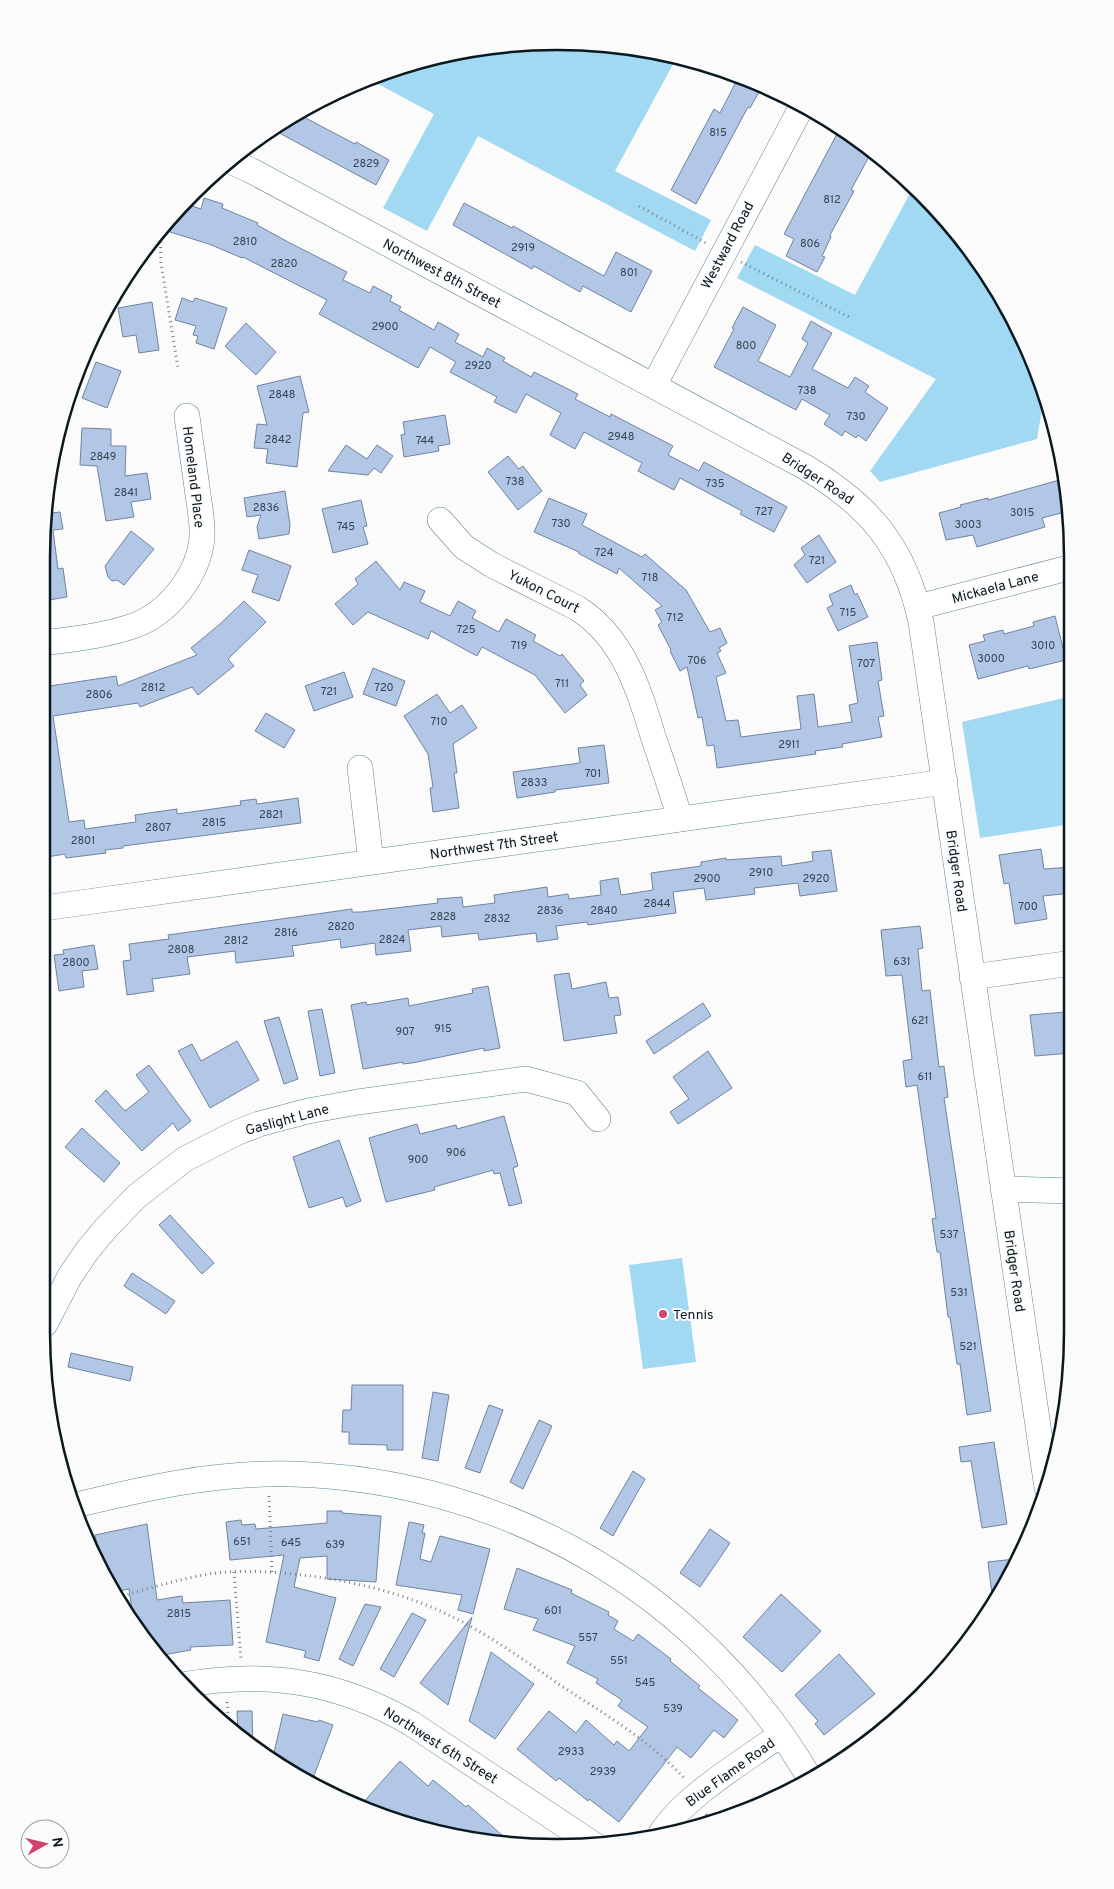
<svg xmlns="http://www.w3.org/2000/svg" width="1114" height="1889" font-family="Overpass,sans-serif">
<style>
.green{fill:#a1d8f2}
.building{fill:#b2c7e6;stroke:#7084a0}
.lines{fill:none;stroke-linecap:round;stroke-linejoin:round}
.minor-casing{stroke:#5f8496;stroke-width:26}
.path{stroke:#7b8387;stroke-width:3;stroke-dasharray:1 4;stroke-linecap:butt}
.minor{stroke:#fff;stroke-width:25}
.poi-dot{fill:#d2446f;stroke:#fbfbfb;stroke-width:2}
.labels{text-anchor:middle;stroke-width:4;stroke-linejoin:round;paint-order:stroke}
.number-label{font-size:11px;fill:#344452}
.street-label{font-size:14px;fill:#0a1920;stroke:#fbfbfb}
.poi-label{font-size:14px;fill:#0a1920;stroke:#fbfbfb;text-anchor:start}
.rim{fill:none;stroke:#0a1920;stroke-width:2.5}
</style>
<rect width="100%" height="100%" fill="#fbfbfb"/>
<!-- green -->
<path class="green" d="M557,41L657,51L677,57L615,171L711,220L695,251L478,136L427,231L383,208L434,114L367,78L456,51Z
M914,186L922,193L1004,299L1045,391L1037,439L880,482L870,471L936,379L737,278L755,245L855,295Z
M1072,696V824L980,838L962,722Z
M682,1258L696,1362L643,1369L629,1265Z"/>
<!-- building -->
<path class="building" d="M739,76L763,85L750,108L748,107L696,204L671,190L714,109L720,113Z
M298,114L355,144L356,142L389,160L376,185L270,128Z
M839,130L857,139L872,151L851,190L854,191L830,235L831,237L822,256L825,257L817,272L786,256L794,239L784,234Z
M204,198L223,204L222,208L258,223L257,225L290,243L347,272L343,280L370,293L373,286L392,296L390,301L401,307L399,310L434,330L438,322L459,334L455,342L483,357L487,348L505,358L503,361L531,377L534,372L578,394L575,399L610,417L611,414L673,446L668,455L699,471L704,462L787,507L774,532L740,514L742,511L680,478L674,490L638,471L642,463L584,432L575,449L550,435L561,413L526,394L516,413L494,402L497,397L450,372L456,362L430,347L418,368L319,314L327,300L243,257L242,258L209,244L170,232L175,214L183,203L201,209Z
M464,203L512,228L513,226L604,276L616,252L652,271L631,312L583,286L580,292L534,266L532,269L453,225Z
M182,298L193,302L195,298L227,308L214,349L196,343L198,336L193,335L196,326L175,320Z
M152,302L159,350L139,353L136,335L123,337L118,308Z
M743,307L776,325L758,361L790,377L808,343L802,339L811,321L832,333L812,369L848,388L855,377L869,386L865,392L888,408L866,441L858,435L856,438L845,431L842,436L824,424L830,415L802,399L796,410L714,367L734,329L732,328Z
M246,323L276,352L256,375L225,346Z
M96,362L121,371L107,408L82,398Z
M300,376L309,412L303,413L297,467L266,463L268,449L254,448L257,424L267,425L257,386Z
M445,415L450,444L438,446L439,451L404,457L401,435L405,434L403,422Z
M82,428L111,429V446H126L125,476L147,473L151,499L131,502L134,517L106,521L97,466L80,465Z
M346,445L367,459L377,445L393,456L381,473L374,468L368,475L328,471Z
M508,456L519,469L523,466L542,491L518,510L488,472Z
M1063,479L1069,511L1042,518L1045,527L977,547L973,535L946,540L939,513L961,507L960,505L988,498V500Z
M285,491L290,525L289,534L259,539L257,527L261,515L247,517L244,498Z
M549,498L587,514L582,525L642,557L645,554L686,590L710,632L720,628L727,643L719,648L721,651L717,653L726,673L716,677L726,721L738,720L741,737L801,729L797,696L814,694L818,727L852,722L849,705L858,703L849,646L877,642L882,680L878,681L884,716L878,717L882,737L842,744L843,747L815,751L816,754L717,768L714,745L707,746L702,717L698,718L687,667L680,671L670,651L671,650L658,625L662,622L655,610L662,606L619,568L617,574L578,553L579,552L534,532Z
M361,500L367,526L363,527L368,544L333,553L322,509Z
M60,512L63,529L53,530L58,569L63,568L67,597L43,601L42,523L44,514Z
M131,531L154,549L124,585L117,580L112,581L108,577L105,566Z
M819,535L836,562L807,583L794,565L805,555L801,548Z
M249,550L291,566L279,601L252,592L258,575L242,570Z
M376,561L400,590L404,582L425,591L420,602L450,616L458,601L476,611L472,618L499,632L506,619L536,635L533,641L560,656L562,654L584,681L580,685L587,695L565,713L535,675L482,647L477,656L431,631L428,639L368,612L353,625L335,604L358,584L355,579Z
M851,585L855,595L857,593L868,617L838,631L827,608L833,605L829,595Z
M244,601L266,622L228,659L234,666L198,695L192,687L140,707L138,703L53,716L69,822L84,820L85,829L136,822L135,815L177,809V814L241,805L240,801L256,799L257,804L298,798L301,823L123,846V848L105,850L106,853L66,858L65,854L47,857L44,832L43,687L116,676L118,686L197,655L191,648L220,624Z
M1055,616L1066,660L1029,669L1028,666L978,679L969,645L985,641L983,635L1003,630L1004,634L1034,626L1033,622Z
M373,668L405,681L396,706L363,694Z
M344,672L353,697L314,711L305,686Z
M437,694L450,713L462,705L477,728L453,744L457,773H454L459,808L433,812L430,788L433,787L428,754L404,716Z
M266,713L295,730L284,748L255,731Z
M604,745L609,783L555,790V792L517,798L513,772L580,763L578,748Z
M1041,849L1044,869L1072,867V893L1043,896L1047,919L1015,924L1009,883L1004,884L999,855Z
M831,850L837,891L800,896L798,883L754,888L755,894L706,900L704,888L673,892L676,913L588,925L587,922L556,926L558,939L537,942L536,933L479,940L478,933L442,937L441,926L408,930L411,951L376,955L375,943L341,948L340,939L292,946L294,956L236,963L235,951L187,957L190,974L152,979L154,991L127,995L123,961L131,960L129,944L169,939L168,935L352,909V912H361L438,903L437,899L462,897L463,907L495,903L494,895L547,887L548,897L568,894L569,899L601,895L600,881L618,878L621,895L653,890L651,873L701,866V862L726,858V860L781,856L782,866L813,861L812,852Z
M920,926L923,948L918,949L922,991L930,990L939,1067L944,1066L948,1097L944,1098L991,1411L967,1415L960,1364H957L950,1317H948L940,1252H937L932,1219L936,1218L917,1085L906,1087L903,1061L912,1059L902,975L886,976L881,930Z
M94,945L98,969L82,971L84,987L59,991L54,955L64,954L63,950Z
M569,973L572,989L606,982L609,998L618,997L621,1015L614,1016L617,1033L564,1041L554,975Z
M488,986L500,1048L484,1051V1048L412,1063L403,1064V1062L363,1069L351,1005L366,1002L367,1005L408,998L409,1006L473,993L472,989Z
M703,1003L711,1016L654,1054L646,1041Z
M322,1009L335,1073L320,1076L308,1011Z
M1066,1012L1071,1053L1035,1056L1030,1015Z
M279,1017L298,1079L284,1084L264,1021Z
M237,1041L259,1080L210,1108L178,1051L192,1044L201,1061Z
M708,1051L732,1088L678,1124L670,1112L689,1099L673,1077Z
M149,1065L191,1121L178,1131L173,1123L142,1151L95,1101L106,1090L125,1111L149,1092L136,1075Z
M504,1116L518,1166L513,1168L522,1203L509,1206L500,1173L494,1174L493,1170L434,1187L435,1190L386,1202L369,1138L417,1124L420,1134L456,1125L457,1129Z
M82,1128L120,1163L104,1182L65,1147Z
M339,1140L361,1201L346,1207L343,1197L309,1208L293,1157Z
M170,1215L214,1263L202,1274L159,1225Z
M132,1273L175,1301L166,1314L124,1286Z
M71,1353L133,1367L130,1381L68,1367Z
M352,1385H403V1450H387V1445L349,1444V1432H342L343,1410H351Z
M433,1392L449,1395L438,1461L422,1458Z
M489,1405L503,1410L480,1473L465,1468Z
M539,1420L552,1426L523,1489L510,1482Z
M994,1442L1007,1524L982,1528L971,1461L961,1462L959,1447Z
M633,1471L645,1479L613,1536L600,1528Z
M327,1511H342V1513L381,1516L376,1582L327,1579V1556L300,1558L294,1587L336,1598L319,1661L304,1657L306,1651L266,1642L284,1555L230,1560L226,1522L241,1520L242,1525L255,1524L256,1529L327,1523Z
M409,1522L424,1525L422,1533H425L420,1559L431,1562L440,1536L490,1549L473,1614L458,1610L462,1595L396,1585Z
M147,1524L157,1600L182,1596L183,1603L230,1600L233,1645L190,1647L191,1650L157,1656L148,1646L134,1624L129,1589L114,1592L102,1572L95,1535Z
M710,1529L730,1543L700,1587L680,1573Z
M1015,1559L993,1603L988,1562Z
M517,1568L572,1590L571,1593L609,1612L608,1615L618,1621L614,1629L633,1641L638,1634L671,1659L670,1661L700,1686L698,1688L738,1720L724,1738L714,1730L691,1758L677,1747L619,1822L589,1799L588,1801L559,1778L556,1781L517,1749L549,1711L576,1733L586,1720L614,1745L617,1741L629,1751L648,1727L618,1706L622,1700L596,1683L598,1679L567,1663L575,1646L533,1630L538,1619L504,1609Z
M781,1594L821,1631L782,1672L743,1637Z
M365,1604L381,1607L353,1666L339,1659Z
M412,1613L426,1620L394,1677L380,1669Z
M472,1617L448,1705L420,1683Z
M491,1652L534,1684L495,1739L469,1721Z
M839,1654L875,1694L824,1735L815,1724L818,1721L795,1695Z
M237,1711H252L253,1747L238,1734Z
M283,1714L318,1722L319,1720L333,1725L312,1781H305L272,1761Z
M400,1761L428,1786L433,1780L466,1807L468,1805L512,1844L490,1843L423,1830L360,1806Z"/>
<g class="lines">
<!-- minor casing -->
<g class="minor-casing">
<path id="minor" d="M230,161L250,170L805,467C869,505 905,547 921,622L1047,1488
M654,385L802,106
M440,520L464,547L492,565L577,608C623,637 638,687 653,736C662,763 672,791 680,819
M918,607L1072,567
M43,643C73,639 104,636 133,626C168,614 199,575 202,537C203,521 199,504 197,488C194,464 190,440 187,416
M360,768L371,862
M44,908L945,782
M972,977L1072,963
M1003,1189L1072,1191
M45,1324L70,1276L87,1251L106,1228L137,1196L185,1159L236,1133L259,1124L308,1111L358,1102L526,1079L577,1093L598,1119
M72,1506C146,1488 215,1472 292,1474C507,1480 702,1594 811,1780
M182,1685C265,1670 339,1681 412,1724L596,1846
M661,1833C686,1795 743,1762 780,1735"/>
</g>
<!-- path -->
<path class="path" d="M639,206L706,243
M160,232L161,263L178,368
M741,262L849,317
M269,1496L272,1572
M234,1572L241,1659
M118,1597C148,1589 178,1579 209,1574C242,1569 278,1572 311,1576C355,1582 397,1592 438,1610C481,1629 521,1658 560,1685C603,1713 649,1740 684,1778
M227,1702L229,1727
M706,1814L711,1823"/>
<!-- minor -->
<use href="#minor" class="minor"/>
</g>
<!-- markers -->
<circle class="poi-dot" cx="663" cy="1314" r="5"/>
<g class="labels">
<!-- number labels -->
<g class="number-label">
<text x="718" y="136">815</text>
<text x="366" y="167">2829</text>
<text x="832" y="203">812</text>
<text x="245" y="245">2810</text>
<text x="810" y="247">806</text>
<text x="523" y="251">2919</text>
<text x="284" y="267">2820</text>
<text x="629" y="276">801</text>
<text x="385" y="330">2900</text>
<text x="746" y="349">800</text>
<text x="478" y="369">2920</text>
<text x="807" y="394">738</text>
<text x="282" y="398">2848</text>
<text x="856" y="420">730</text>
<text x="621" y="440">2948</text>
<text x="278" y="443">2842</text>
<text x="425" y="444">744</text>
<text x="103" y="460">2849</text>
<text x="515" y="485">738</text>
<text x="715" y="487">735</text>
<text x="126" y="496">2841</text>
<text x="266" y="511">2836</text>
<text x="764" y="515">727</text>
<text x="1022" y="516">3015</text>
<text x="561" y="527">730</text>
<text x="968" y="528">3003</text>
<text x="346" y="530">745</text>
<text x="604" y="556">724</text>
<text x="817" y="564">721</text>
<text x="650" y="581">718</text>
<text x="848" y="616">715</text>
<text x="675" y="621">712</text>
<text x="466" y="633">725</text>
<text x="519" y="649">719</text>
<text x="1043" y="649">3010</text>
<text x="991" y="662">3000</text>
<text x="697" y="664">706</text>
<text x="866" y="667">707</text>
<text x="562" y="687">711</text>
<text x="153" y="691">2812</text>
<text x="384" y="691">720</text>
<text x="329" y="695">721</text>
<text x="99" y="698">2806</text>
<text x="439" y="725">710</text>
<text x="789" y="748">2911</text>
<text x="593" y="777">701</text>
<text x="534" y="786">2833</text>
<text x="271" y="818">2821</text>
<text x="214" y="826">2815</text>
<text x="158" y="831">2807</text>
<text x="83" y="844">2801</text>
<text x="761" y="876">2910</text>
<text x="707" y="882">2900</text>
<text x="816" y="882">2920</text>
<text x="657" y="907">2844</text>
<text x="1028" y="910">700</text>
<text x="550" y="914">2836</text>
<text x="604" y="914">2840</text>
<text x="443" y="920">2828</text>
<text x="497" y="922">2832</text>
<text x="341" y="930">2820</text>
<text x="286" y="936">2816</text>
<text x="392" y="943">2824</text>
<text x="236" y="944">2812</text>
<text x="181" y="953">2808</text>
<text x="902" y="965">631</text>
<text x="76" y="966">2800</text>
<text x="920" y="1024">621</text>
<text x="443" y="1032">915</text>
<text x="405" y="1035">907</text>
<text x="925" y="1080">611</text>
<text x="456" y="1156">906</text>
<text x="418" y="1163">900</text>
<text x="949" y="1238">537</text>
<text x="959" y="1296">531</text>
<text x="968" y="1350">521</text>
<text x="242" y="1545">651</text>
<text x="291" y="1546">645</text>
<text x="335" y="1548">639</text>
<text x="553" y="1614">601</text>
<text x="179" y="1617">2815</text>
<text x="588" y="1641">557</text>
<text x="619" y="1664">551</text>
<text x="645" y="1686">545</text>
<text x="673" y="1712">539</text>
<text x="571" y="1755">2933</text>
<text x="603" y="1775">2939</text>
</g>
<!-- street labels -->
<g class="street-label">
<text transform="translate(727 245) rotate(-62)" y="5">Westward Road</text>
<text transform="translate(442 273) rotate(28)" y="5">Northwest 8th Street</text>
<text transform="translate(194 477) rotate(83)" y="5">Homeland Place</text>
<text transform="translate(818 478) rotate(33)" y="5">Bridger Road</text>
<text transform="translate(995 587) rotate(-15)" y="5">Mickaela Lane</text>
<text transform="translate(544 591) rotate(27)" y="5">Yukon Court</text>
<text transform="translate(494 845) rotate(-8)" y="5">Northwest 7th Street</text>
<text transform="translate(957 871) rotate(82)" y="5">Bridger Road</text>
<text transform="translate(287 1119) rotate(-15)" y="5">Gaslight Lane</text>
<text transform="translate(1015 1271) rotate(82)" y="5">Bridger Road</text>
<text transform="translate(441 1745) rotate(32)" y="5">Northwest 6th Street</text>
<text transform="translate(730 1772) rotate(-36)" y="5">Blue Flame Road</text>
</g>
<!-- poi labels -->
<g class="poi-label">
<text x="673" y="1319">Tennis</text>
</g>
</g>
<!-- crop -->
<path d="M0 0H1114V1889H0ZM557 50H557A507 507 0 0 1 1064 557V1332A507 507 0 0 1 557 1839H557A507 507 0 0 1 50 1332V557A507 507 0 0 1 557 50Z" fill="#fbfbfb" fill-rule="evenodd"/>
<path class="rim" d="M557 50H557A507 507 0 0 1 1064 557V1332A507 507 0 0 1 557 1839H557A507 507 0 0 1 50 1332V557A507 507 0 0 1 557 50Z"/>
<!-- north arrow -->
<g transform="translate(45 1844) rotate(82)"><circle r="24" fill="#fbfbfb" stroke="#9ba1a3"/>
<path d="M0-4L9 19L0 12L-9 19Z" fill="#d2446f"/>
<text y="-8" font-size="14" font-weight="bold" text-anchor="middle" fill="#0a1920">N</text>
</g>
</svg>
